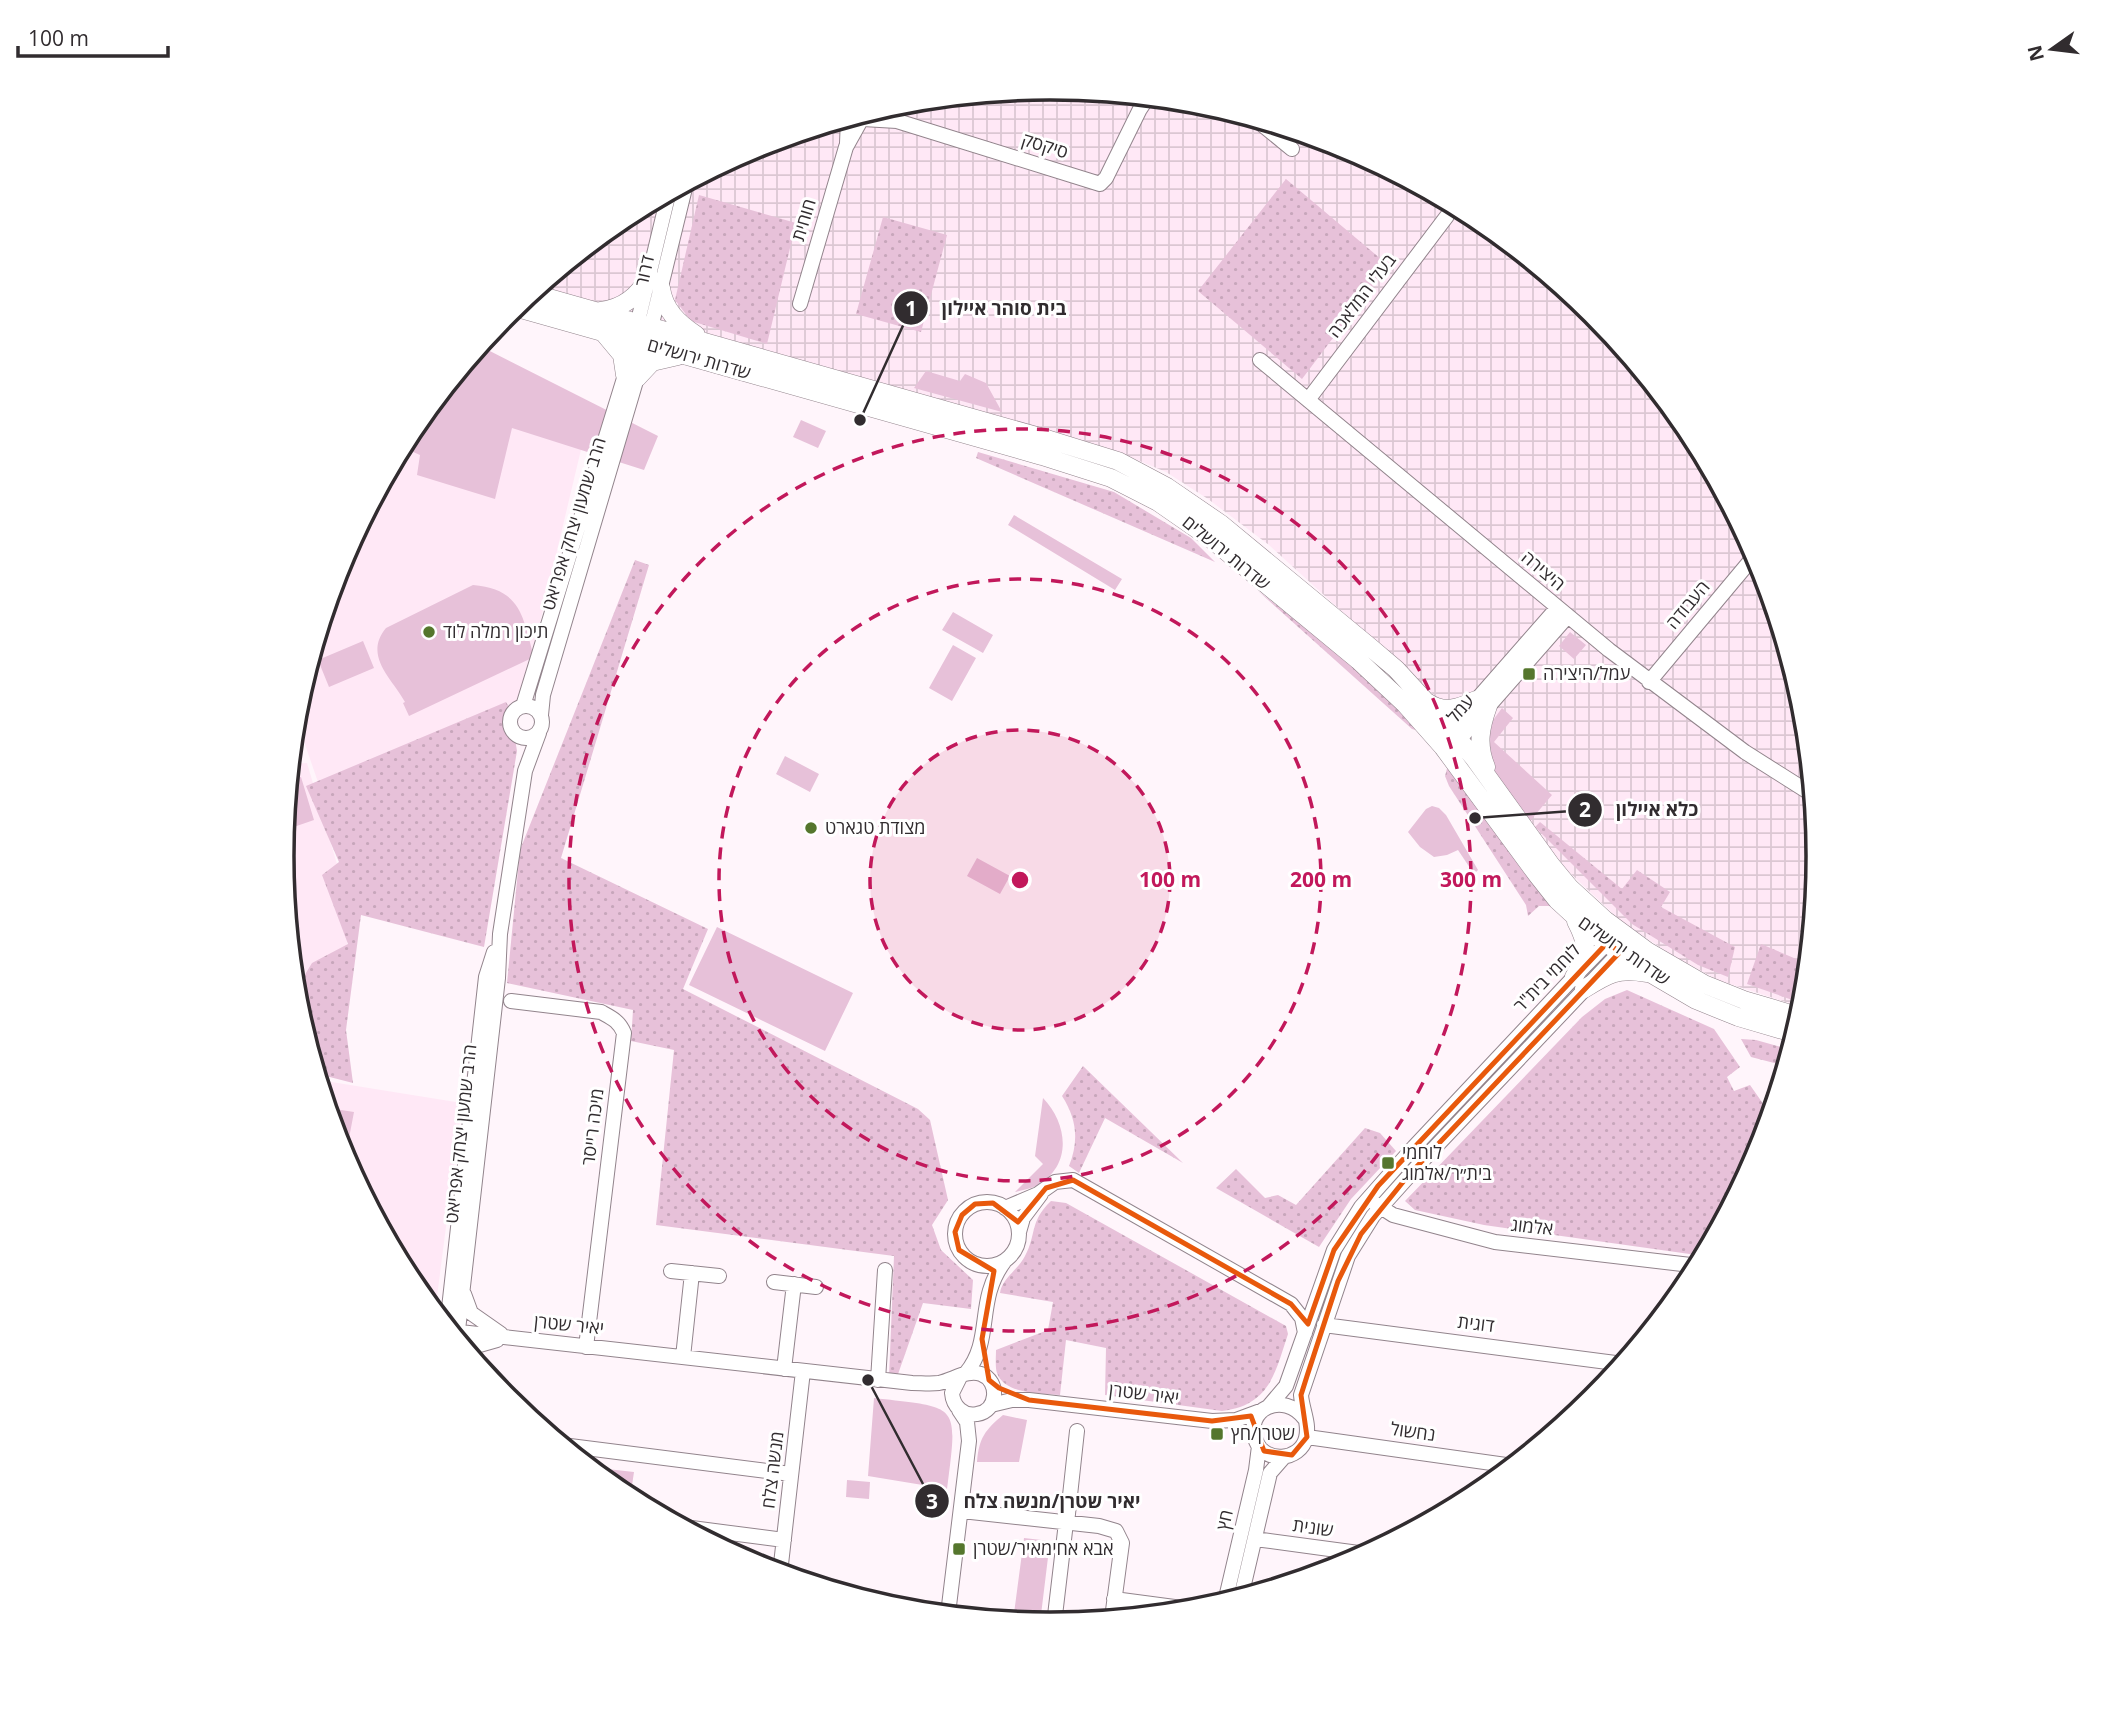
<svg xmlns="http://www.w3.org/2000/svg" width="2101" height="1712" font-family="'Open Sans','Noto Sans Hebrew',sans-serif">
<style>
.built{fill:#ffe8f6}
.industrial{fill:url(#industrial-grid)}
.grass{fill:url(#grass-dots)}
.park{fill:#e7c1d9}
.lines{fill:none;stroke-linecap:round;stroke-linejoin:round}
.minor-casing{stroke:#92848c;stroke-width:16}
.major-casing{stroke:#92848c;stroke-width:19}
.minor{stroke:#fff;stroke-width:14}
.major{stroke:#fff;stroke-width:18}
.marked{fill:none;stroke:#e8590c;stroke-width:5;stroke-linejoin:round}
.ring{fill:none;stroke:#c2185b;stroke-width:3.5;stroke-dasharray:12 9}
.poi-dot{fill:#55762d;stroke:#fff;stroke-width:2.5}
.labels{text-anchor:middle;stroke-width:6;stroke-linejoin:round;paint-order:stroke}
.street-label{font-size:18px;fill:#312c2f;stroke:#fff}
.poi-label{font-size:18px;fill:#312c2f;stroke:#fff;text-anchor:start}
.rim{fill:none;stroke:#312c2f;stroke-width:3.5}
.centre{fill:#c2185b;stroke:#fff;stroke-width:3.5}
.ring-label{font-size:21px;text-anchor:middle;font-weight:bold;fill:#c2185b;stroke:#fff;stroke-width:6;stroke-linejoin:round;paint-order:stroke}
.leader{fill:none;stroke:#312c2f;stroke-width:2.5}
.callout-dot{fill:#312c2f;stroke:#fff;stroke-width:2.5}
.mark-label{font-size:21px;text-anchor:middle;font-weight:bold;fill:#fff}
.callout-label{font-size:19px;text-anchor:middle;font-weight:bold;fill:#312c2f;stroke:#fff;stroke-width:6;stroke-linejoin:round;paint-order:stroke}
</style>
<defs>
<pattern id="industrial-grid" width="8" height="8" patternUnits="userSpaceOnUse" patternTransform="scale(1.75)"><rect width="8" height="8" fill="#ffe8f6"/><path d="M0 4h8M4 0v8" fill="none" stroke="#dbc7d3"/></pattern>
<pattern id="grass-dots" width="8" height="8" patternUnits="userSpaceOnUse" patternTransform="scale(1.75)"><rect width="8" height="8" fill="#e7c1d9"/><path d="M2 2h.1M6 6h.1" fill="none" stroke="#c7a6bb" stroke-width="1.8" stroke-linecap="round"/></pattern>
</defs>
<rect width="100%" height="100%" fill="#fff5fb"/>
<!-- built -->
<path class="built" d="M589,416L521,702L508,712L321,791L296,718L297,706L341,562L412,429Z
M307,763L345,891L348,965L295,989L282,856L291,764Z
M319,1080L462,1103L435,1312L411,1283L340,1150Z"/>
<!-- industrial -->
<path class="industrial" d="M1050,88L1201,102L1345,146L1478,217L1594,313L1690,429L1761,562L1804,706L1819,856L1804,1008L1718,980L1672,955L1622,922L1570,873L1489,776L1436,697L1269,545L1208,499L1166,472L1113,450L540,286L624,217L757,146L901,102Z"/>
<!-- grass -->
<path class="grass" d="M1286,179L1388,265L1302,379L1198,291Z
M699,195L796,223L767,344L691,321L675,300Z
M883,217L947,235L921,332L856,314Z
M978,452L1114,492L1191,538L1215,562L976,458Z
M635,560L649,565L561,858L708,929L683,989L918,1109L930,1120L948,1200L932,1225L941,1250L973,1280L971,1309L923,1303L897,1377H889L894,1256L656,1225L674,1050L631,1041L633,1010L507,983L520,850Z
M1258,591L1359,668L1422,732L1412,729Z
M506,702L510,709L506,726L515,739L517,751L484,947L361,915L346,1030L353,1083L318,1074L297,1006L295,991L312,963L348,944L322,875L339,862L306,786Z
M1448,765L1556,906H1539L1528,916L1526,905L1449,786L1445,776Z
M1540,822L1622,889L1637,870L1670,892L1661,907L1735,947L1728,977L1698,965L1632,924L1535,827Z
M1761,944L1808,964L1804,1004L1747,984Z
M1627,990L1714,1029L1740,1067L1727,1077L1734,1091L1750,1085L1771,1115L1760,1150L1704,1256L1484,1225L1415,1210L1405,1201L1582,1017L1605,999Z
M1741,1039L1756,1040L1791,1050L1786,1066L1751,1057Z
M1083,1066L1183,1163L1105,1118L1079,1173L1069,1166C1079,1141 1077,1119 1062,1096Z
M1365,1128L1380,1133L1396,1151L1351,1199L1319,1247L1216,1188L1236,1169L1265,1198L1278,1195L1296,1205Z
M1051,1201L1066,1203L1286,1326L1288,1334C1275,1373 1270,1405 1222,1411L1105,1395L1106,1348L1066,1340L1060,1395C1042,1393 1005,1395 997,1373C995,1367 996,1357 996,1350L1048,1330L1053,1302L1000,1293C1002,1278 1018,1270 1025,1256C1037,1234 1029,1222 1051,1201Z"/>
<!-- park -->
<path class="park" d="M480,346L658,436L644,470L512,428L495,499L417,475L420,455L402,447L412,429Z
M926,371L960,381L965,374L986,383L1002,412L914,388Z
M801,420L826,431L818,448L793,437Z
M1014,515L1122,579L1115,590L1008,525Z
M473,585C522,589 523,618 534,657L409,716L403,703L405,702C392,678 363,656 386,628Z
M953,612L993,635L983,653L942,630Z
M1570,632L1586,645L1574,659L1559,646Z
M363,641L374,668L329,687L318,660Z
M953,645L976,658L952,701L929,688Z
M1502,708L1513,718L1494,742L1552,795L1530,821L1500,784L1489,759L1488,727Z
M785,756L819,774L810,792L776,774Z
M301,777L314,820L285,830L289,781Z
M1432,806L1439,808L1446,815L1478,870L1474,874L1458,850L1447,855L1434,857L1420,847L1408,832L1426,809Z
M977,858L1010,876L1000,894L967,876Z
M717,927L853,993L825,1051L689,985Z
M1043,1098C1068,1124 1073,1166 1036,1186C1030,1189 1022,1190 1015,1192L1043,1164L1035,1156Z
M328,1108L354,1112L345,1159Z
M874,1398C960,1408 958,1402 947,1489L868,1476Z
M1003,1415L1027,1420L1019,1462H977C979,1438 985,1430 1003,1415Z
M589,1467L634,1472L630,1499Z
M847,1480L870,1482L869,1499L846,1497Z
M1024,1538L1050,1541L1040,1623L1013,1621Z"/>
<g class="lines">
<!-- minor casing -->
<g class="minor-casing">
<path id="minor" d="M1254,118L1292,149
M863,119L897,121L1100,184L1106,178L1140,109L1148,97
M847,143L848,119
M800,304L846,147L861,120
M1260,360L1609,650L1745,752L1813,795
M1308,400L1447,216
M1649,682L1756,554
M510 722a16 16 0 1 1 32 0a16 16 0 1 1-32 0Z
M523,706L625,375L669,192
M541,715L543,695L647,344L686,184
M1447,737L1450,730L1557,608
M1450,744L1459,740L1567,617
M511,1001L601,1012C612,1018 619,1021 624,1033L586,1347
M1373,1202L1393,1215L1495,1242L1699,1266
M955 1234a32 32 0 1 1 64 0a32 32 0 1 1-64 0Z
M1005,1208L1038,1194L1055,1182L1073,1180L1291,1304L1302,1318L1305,1333
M1019,1232L1023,1218L1041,1194
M671,1271L719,1276
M774,1282L816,1287
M464,1294L471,1313L501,1334
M1324,1325L1623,1364
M447,1326L486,977L494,952
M451,1331L912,1383C921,1383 930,1384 939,1383C953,1380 968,1369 981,1374C1000,1381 998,1411 977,1414C963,1417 953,1406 952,1393L960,1377
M457,1339L498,978L500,934L525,771L539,733
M468,1352L476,1346L497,1340
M683,1357L692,1273
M784,1369L794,1284
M966,1373C994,1339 975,1301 1004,1262
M878,1380L885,1270
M991,1405L1012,1400H1029L1212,1421L1236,1420L1263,1410
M1269,1406L1286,1386L1334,1250L1361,1207L1414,1147L1574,977L1607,943L1615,940
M1305,1419C1284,1390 1243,1409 1256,1441C1265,1464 1300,1461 1306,1438C1310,1424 1302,1409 1301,1395L1348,1256L1373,1216L1425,1158L1620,952L1622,945
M1307,1437L1513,1466
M562,1445L791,1474
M962,1511L1099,1526L1116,1531L1122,1543L1112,1618
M1067,1523L1077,1431
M684,1527L784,1540
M1255,1539L1366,1554
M780,1573L803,1371
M1241,1597L1270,1473L1284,1457
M1114,1599L1197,1610
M1225,1602L1256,1470L1259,1446
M948,1614L969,1441L967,1422L959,1410
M1054,1624L1065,1531"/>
</g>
<!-- major casing -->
<g class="major-casing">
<path id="major" d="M661,288C664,310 678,323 696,335
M531,293L1047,439L1118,461L1167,487L1221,524L1370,647L1396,669L1441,718L1474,758L1551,865L1570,888L1605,920L1647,951L1704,984L1744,1000L1801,1017
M514,307L1042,456L1111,478L1158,502L1210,538L1358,660L1405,704L1443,747L1538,876L1557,900L1594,934L1638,966L1696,1000L1738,1017L1796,1034
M601,311C623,308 639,296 649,276
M602,331L622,355L625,375
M637,378L652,362L678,356
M1427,702C1444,714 1459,708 1476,700
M1486,767C1477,745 1480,728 1488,706
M1574,977C1588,953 1589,946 1576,921
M1584,989C1608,974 1617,968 1646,973"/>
</g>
<!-- minor -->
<use href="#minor" class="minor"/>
<!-- major -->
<use href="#major" class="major"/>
</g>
<!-- marked area -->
<path class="marked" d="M1607,943L1620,952L1407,1177L1361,1234L1338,1281L1307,1376L1301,1395L1307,1437L1292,1455L1264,1451L1251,1416L1212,1421L1029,1400L999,1388L989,1380L982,1339L994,1271L959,1250L955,1232L962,1215L975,1204L993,1203L1018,1222L1046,1188L1073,1180L1291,1304L1308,1324L1334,1250L1378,1186Z"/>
<!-- distance rings -->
<circle cx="1020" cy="880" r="150" fill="#c2185b" fill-opacity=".12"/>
<g class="ring">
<circle cx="1020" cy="880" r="150"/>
<circle cx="1020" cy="880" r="301"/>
<circle cx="1020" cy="880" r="451"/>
</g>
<!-- markers -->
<g class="poi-dot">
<circle cx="429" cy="632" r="7"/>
<rect x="1522" y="667" width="14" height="14" rx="3.5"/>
<circle cx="811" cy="828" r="7"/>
<rect x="1381" y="1156" width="14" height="14" rx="3.5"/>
<rect x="1210" y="1427" width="14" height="14" rx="3.5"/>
<rect x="952" y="1542" width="14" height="14" rx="3.5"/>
</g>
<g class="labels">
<!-- street labels -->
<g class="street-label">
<text transform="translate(1045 146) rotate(17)" y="6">סיקסק</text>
<text transform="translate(804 220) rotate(-73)" y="6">חוחית</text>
<text transform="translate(645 271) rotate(-77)" y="6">דרור</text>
<text transform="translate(1362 296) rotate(-53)" y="6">בעלי המלאכה</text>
<text transform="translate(699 359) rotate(16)" y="6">שדרות ירושלים</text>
<text transform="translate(574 524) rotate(-73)" y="6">הרב שמעון יצחק אפריאט</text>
<text transform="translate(1226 553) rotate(39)" y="6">שדרות ירושלים</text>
<text transform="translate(1543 571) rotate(40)" y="6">היצירה</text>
<text transform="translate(1688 605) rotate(-50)" y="6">העבודה</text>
<text transform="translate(1461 709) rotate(-49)" y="6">עמל</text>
<text transform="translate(1624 951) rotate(35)" y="6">שדרות ירושלים</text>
<text transform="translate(1547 978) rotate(-46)" y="6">לוחמי בית"ר</text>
<text transform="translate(593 1127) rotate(-83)" y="6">מיכה רייסר</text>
<text transform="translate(461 1134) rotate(-84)" y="6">הרב שמעון יצחק אפריאט</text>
<text transform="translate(1532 1227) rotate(6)" y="6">אלמוג</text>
<text transform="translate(1476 1324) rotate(7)" y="6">דוגית</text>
<text transform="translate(569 1325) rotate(6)" y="6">יאיר שטרן</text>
<text transform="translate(1144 1394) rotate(7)" y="6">יאיר שטרן</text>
<text transform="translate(1413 1432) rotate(8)" y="6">נחשול</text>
<text transform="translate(773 1470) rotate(-83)" y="6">מנשה צלח</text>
<text transform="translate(1225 1520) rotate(-77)" y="6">חץ</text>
<text transform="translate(1313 1528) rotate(8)" y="6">שונית</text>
</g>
<!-- poi labels -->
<g class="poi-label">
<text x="443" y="638">תיכון רמלה לוד</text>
<text x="1543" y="680">עמל/היצירה</text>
<text x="825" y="834">מצודת טגארט</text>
<text x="1402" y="1159">לוחמי<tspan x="1402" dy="21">בית״ר/אלמוג</tspan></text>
<text x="1231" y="1440">שטרן/חץ</text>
<text x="973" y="1555">אבא אחימאיר/שטרן</text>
</g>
</g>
<!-- crop -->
<path d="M0 0H2101V1712H0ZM294 856a756 756 0 1 1 1512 0a756 756 0 1 1-1512 0Z" fill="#fff" fill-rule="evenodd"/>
<path class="rim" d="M294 856a756 756 0 1 1 1512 0a756 756 0 1 1-1512 0Z"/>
<circle cx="1020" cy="880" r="10" class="centre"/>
<g class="ring-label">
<text x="1170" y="887">100 m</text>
<text x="1321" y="887">200 m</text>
<text x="1471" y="887">300 m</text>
</g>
<!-- callouts -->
<path class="leader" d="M860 420L911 308M1475 818L1585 810M868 1380L932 1501"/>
<g class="callout-dot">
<circle cx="860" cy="420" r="7"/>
<circle cx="1475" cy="818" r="7"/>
<circle cx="868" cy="1380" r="7"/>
<circle cx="911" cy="308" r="18"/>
<circle cx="1585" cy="810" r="18"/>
<circle cx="932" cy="1501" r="18"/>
</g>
<g class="mark-label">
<text x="911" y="316">1</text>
<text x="1585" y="817">2</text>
<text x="932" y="1509">3</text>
</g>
<g class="callout-label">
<text x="1004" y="315">בית סוהר איילון</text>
<text x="1657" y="816">כלא איילון</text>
<text x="1052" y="1508">יאיר שטרן/מנשה צלח</text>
</g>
<!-- north arrow -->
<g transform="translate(2052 49) rotate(256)" stroke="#ffffff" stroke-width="5" paint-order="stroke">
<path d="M0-5L12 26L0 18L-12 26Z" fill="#312c2f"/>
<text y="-10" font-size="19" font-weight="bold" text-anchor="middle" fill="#312c2f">N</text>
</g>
<!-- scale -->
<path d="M18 46v10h150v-10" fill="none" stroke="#312c2f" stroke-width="3.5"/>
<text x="28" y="46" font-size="21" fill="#312c2f" stroke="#ffffff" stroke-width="5" paint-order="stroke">100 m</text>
</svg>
